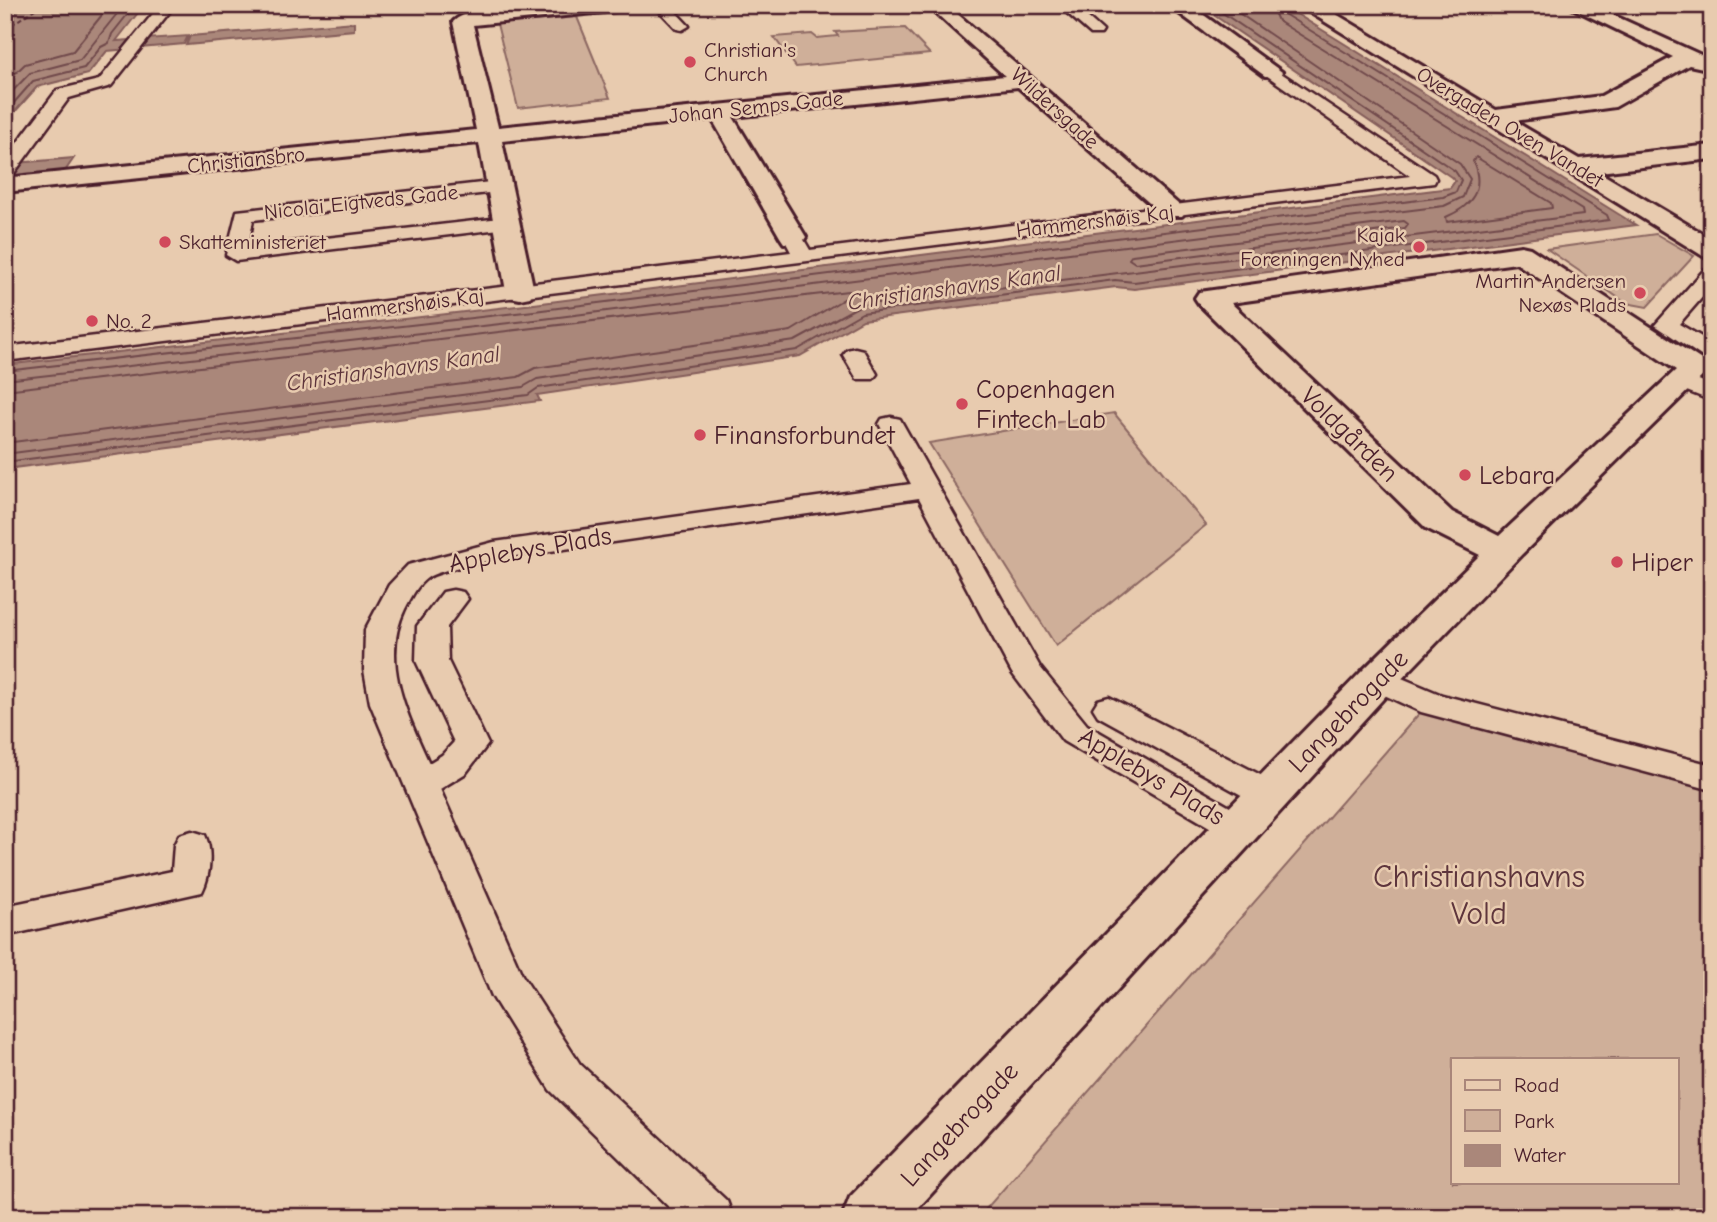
<svg xmlns="http://www.w3.org/2000/svg" width="1717" height="1222" font-family="'Comic Neue',sans-serif">
<style>
.green{fill:#cfaf99;stroke:#8c6762;stroke-width:2;fill-rule:evenodd}
.water{fill:#aa877a;stroke:#845d5a;stroke-width:2}
.lines{fill:none;stroke-linecap:round;stroke-linejoin:round}
.shore{stroke:#70494b;stroke-width:2}
.ferry{stroke:#5d343b;stroke-width:2;stroke-dasharray:4.5 3.5;stroke-linecap:butt}
.lane-casing{stroke:#4a1f2b;stroke-width:5}
.street-casing{stroke:#4a1f2b;stroke-width:6}
.lane{fill:#e8cbaf;fill-rule:evenodd}
.street{fill:#e8cbaf;fill-rule:evenodd}
.poi-dot{fill:#d1495b;stroke:#e8cbaf;stroke-width:2.5}
.labels{text-anchor:middle;stroke-width:5;stroke-linejoin:round;paint-order:stroke}
.far-poi-label{font-size:21px;fill:#4a1f2b;stroke:#e8cbaf;text-anchor:start}
.far-street-label{font-size:21px;fill:#4a1f2b;stroke:#e8cbaf}
.far-water-label{font-size:23px;font-style:italic;fill:#5d343b;stroke:#e8cbaf}
.poi-label{font-size:26px;fill:#4a1f2b;stroke:#e8cbaf;text-anchor:start}
.street-label{font-size:26px;fill:#4a1f2b;stroke:#e8cbaf}
.near-park-label{font-size:32px;fill:#5e353c;stroke:#e8cbaf}
</style>
<rect width="100%" height="100%" fill="#e8cbaf"/>
<filter id="ink" filterUnits="userSpaceOnUse"><feTurbulence type="fractalNoise" baseFrequency=".0143" numOctaves="2"/><feDisplacementMap in="SourceGraphic" scale="14" xChannelSelector="R" yChannelSelector="G"/><feConvolveMatrix kernelMatrix="1 2 1 2 8 2 1 2 1" color-interpolation-filters="sRGB"/></filter>
<g filter="url(#ink)">
<!-- green -->
<path class="green" d="M577,17L610,98L518,108L497,24Z
M905,28L930,54L796,67L774,37L812,34L817,38L838,36L835,32Z
M1656,234L1694,256L1647,307L1626,303L1547,249Z
M1114,413L1206,525L1056,646L929,443Z
M1424,708L1712,788V1217H979ZM1453,1059H1677V1182H1453Z"/>
<!-- water -->
<path class="water" d="M5,5H144L116,41L188,36L184,44L107,51L88,74L37,87L5,123Z
M1199,5H1282L1636,225L1134,289L1116,287L863,320L800,356L537,395L540,401L5,469V365L534,304L1450,188L1455,181L1451,177Z
M354,22V30L186,45L190,36Z
M74,158L65,171L5,177V164Z"/>
<g class="lines">
<!-- shore -->
<path class="shore" d="M5,83L25,64L73,51L110,5
M5,99L30,73L80,60L124,5
M5,113L33,81L84,68L101,47L109,43L112,34L135,5
M1476,157L1551,203L1552,208L1447,222L1446,217C1472,206 1485,189 1473,161Z
M1404,221L1408,224L1405,228L1135,263L1129,259L1132,255Z
M5,371L534,311L1443,197L1456,192L1461,180L1455,171L1211,5
M5,380L535,320L1444,206L1463,197L1470,179L1460,164L1227,5
M5,390L848,291L852,294L791,331L535,368L518,377L5,443
M5,454L523,387L537,379L795,341L861,305L1583,215L1582,210L1278,21L1271,5
M5,462L528,395L538,388L797,350L862,313L1115,280L1134,282L1609,220L1607,215L1284,14L1280,5"/>
<!-- ferry -->
<path class="ferry" d="M5,29L41,5"/>
<!-- lane casing -->
<g class="lane-casing">
<path id="lane" d="M160,5H175L111,86L69,98L12,176L5,178V159L57,90L99,80Z
M654,5H669L689,26L682,30L677,29Z
M1058,5H1074L1103,31L1101,34H1091Z
M1272,67L1434,175L1436,179L1434,183L5,361V347L791,252L783,237L793,231L800,233L810,250L1410,176L1266,75L1264,72Z
M499,181L506,183L508,187L506,191L253,220L248,247L509,217L519,223L516,227L236,261L226,255L237,211Z
M1712,267V286L1679,324L1712,343V360L1704,358L1655,325L1705,269Z
M855,348L863,350L877,374L873,379H857L843,355L847,350Z
M1682,374L1712,385V401L1674,386L1670,381L1674,376Z
M891,417L900,419L1040,667L1087,725L1249,818L1255,827L1249,836L1237,840L1225,836L1063,741L1012,673L919,498L495,559C478,564 440,569 427,578C417,585 411,598 405,609C380,661 407,714 429,763L442,755L454,742L416,661L417,626L443,592L453,590L463,592L468,599L447,627L448,661L488,744L466,773L440,789L522,975L580,1064L727,1201L733,1217H679L550,1090L492,996L370,703L364,670L365,630L389,585L408,565L494,542L911,484L879,424L882,419Z
M1378,668L1442,695L1712,765V790L1421,712L1367,687L1362,679L1367,671Z
M1109,697L1280,785L1285,794L1280,803L1268,807L1256,803L1098,716L1093,708L1098,700Z
M192,831L205,835C213,851 210,876 202,892L5,936V906L172,871L174,845L179,835Z"/>
</g>
<!-- street casing -->
<g class="street-casing">
<path id="street" d="M548,5H625L616,11L473,25L498,127L1005,76L927,5H947L1186,211L1182,216H1164L1018,87L733,117L806,237L802,243H784L780,237L712,119L502,141L534,291L530,297L520,299L510,297L506,291L479,143L5,192V178L476,130L453,22C467,6 526,7 548,5Z
M1168,5H1190L1282,72L1279,76H1265Z
M1298,5H1321L1496,110L1601,96L1673,57L1566,5H1591L1712,60V70L1689,65L1615,107L1514,121L1579,159L1712,145V159L1599,172L1712,239V258L1703,256Z
M1521,246L1530,248L1706,363L1710,369L1522,554L1392,689L910,1217H842L850,1197L1364,669L1480,555L1426,528L1199,304L1195,298L1199,292ZM1516,263L1676,370L1499,536L1452,512L1231,303Z"/>
</g>
<!-- lane -->
<use href="#lane" class="lane"/>
<!-- street -->
<use href="#street" class="street"/>
</g>
</g>
<!-- markers -->
<g class="poi-dot">
<circle cx="690" cy="62" r="7"/>
<circle cx="165" cy="242" r="7"/>
<circle cx="1419" cy="247" r="7"/>
<circle cx="1640" cy="293" r="7"/>
<circle cx="92" cy="321" r="7"/>
<circle cx="962" cy="404" r="7"/>
<circle cx="700" cy="435" r="7"/>
<circle cx="1465" cy="475" r="7"/>
<circle cx="1617" cy="562" r="7"/>
</g>
<g class="labels">
<!-- far-poi labels -->
<g class="far-poi-label">
<text x="704" y="57">Christian's<tspan x="704" dy="24">Church</tspan></text>
<text x="1405" y="242" text-anchor="end">Kajak<tspan x="1405" dy="24">Foreningen Nyhed</tspan></text>
<text x="179" y="249">Skatteministeriet</text>
<text x="1626" y="288" text-anchor="end">Martin Andersen<tspan x="1626" dy="24">Nexøs Plads</tspan></text>
<text x="106" y="328">No. 2</text>
</g>
<!-- far-street labels -->
<g class="far-street-label">
<text transform="translate(756 107) rotate(-6)" y="7">Johan Semps Gade</text>
<text transform="translate(1055 108) rotate(42)" y="7">Wildersgade</text>
<text transform="translate(1510 127) rotate(31)" y="7">Overgaden Oven Vandet</text>
<text transform="translate(246 160) rotate(-6)" y="7">Christiansbro</text>
<text transform="translate(361 202) rotate(-6)" y="7">Nicolai Eigtveds Gade</text>
<text transform="translate(1095 221) rotate(-7)" y="7">Hammershøis Kaj</text>
<text transform="translate(405 305) rotate(-7)" y="7">Hammershøis Kaj</text>
</g>
<!-- far-water labels -->
<g class="far-water-label">
<text transform="translate(954 287) rotate(-8)" y="8">Christianshavns Kanal</text>
<text transform="translate(393 368) rotate(-8)" y="8">Christianshavns Kanal</text>
</g>
<!-- poi labels -->
<g class="poi-label">
<text x="976" y="398">Copenhagen<tspan x="976" dy="30">Fintech Lab</tspan></text>
<text x="714" y="444">Finansforbundet</text>
<text x="1479" y="484">Lebara</text>
<text x="1631" y="571">Hiper</text>
</g>
<!-- street labels -->
<g class="street-label">
<text transform="translate(1350 434) rotate(44)" y="9">Voldgården</text>
<text transform="translate(530 549) rotate(-10)" y="9">Applebys Plads</text>
<text transform="translate(1348 711) rotate(-46)" y="9">Langebrogade</text>
<text transform="translate(1152 776) rotate(31)" y="9">Applebys Plads</text>
<text transform="translate(959 1124) rotate(-47)" y="9">Langebrogade</text>
</g>
<!-- near-park labels -->
<g class="near-park-label">
<text x="1479" y="887">Christianshavns<tspan x="1479" dy="37">Vold</tspan></text>
</g>
</g>
<!-- margin -->
<rect width="1717" height="1222" fill="none" stroke="#e8cbaf" stroke-width="28"/>
<rect x="14" y="14" width="1689" height="1194" fill="none" stroke="#4a1f2b" stroke-width="2.5" filter="url(#ink)"/>
<!-- legend -->
<rect x="1451" y="1058" width="228" height="126" fill="#e8cbaf" stroke="#a9867a" stroke-width="2"/>
<rect x="1465" y="1080" width="35" height="10" fill="#e8cbaf" stroke="#a9867a" stroke-width="2"/>
<text x="1514" y="1092" font-size="21" fill="#4a1f2b">Road</text>
<rect x="1465" y="1110" width="35" height="21" fill="#cfaf99" stroke="#a9867a" stroke-width="2"/>
<text x="1514" y="1128" font-size="21" fill="#4a1f2b">Park</text>
<rect x="1465" y="1145" width="35" height="21" fill="#aa877a" stroke="#a9867a" stroke-width="2"/>
<text x="1514" y="1162" font-size="21" fill="#4a1f2b">Water</text>
</svg>
